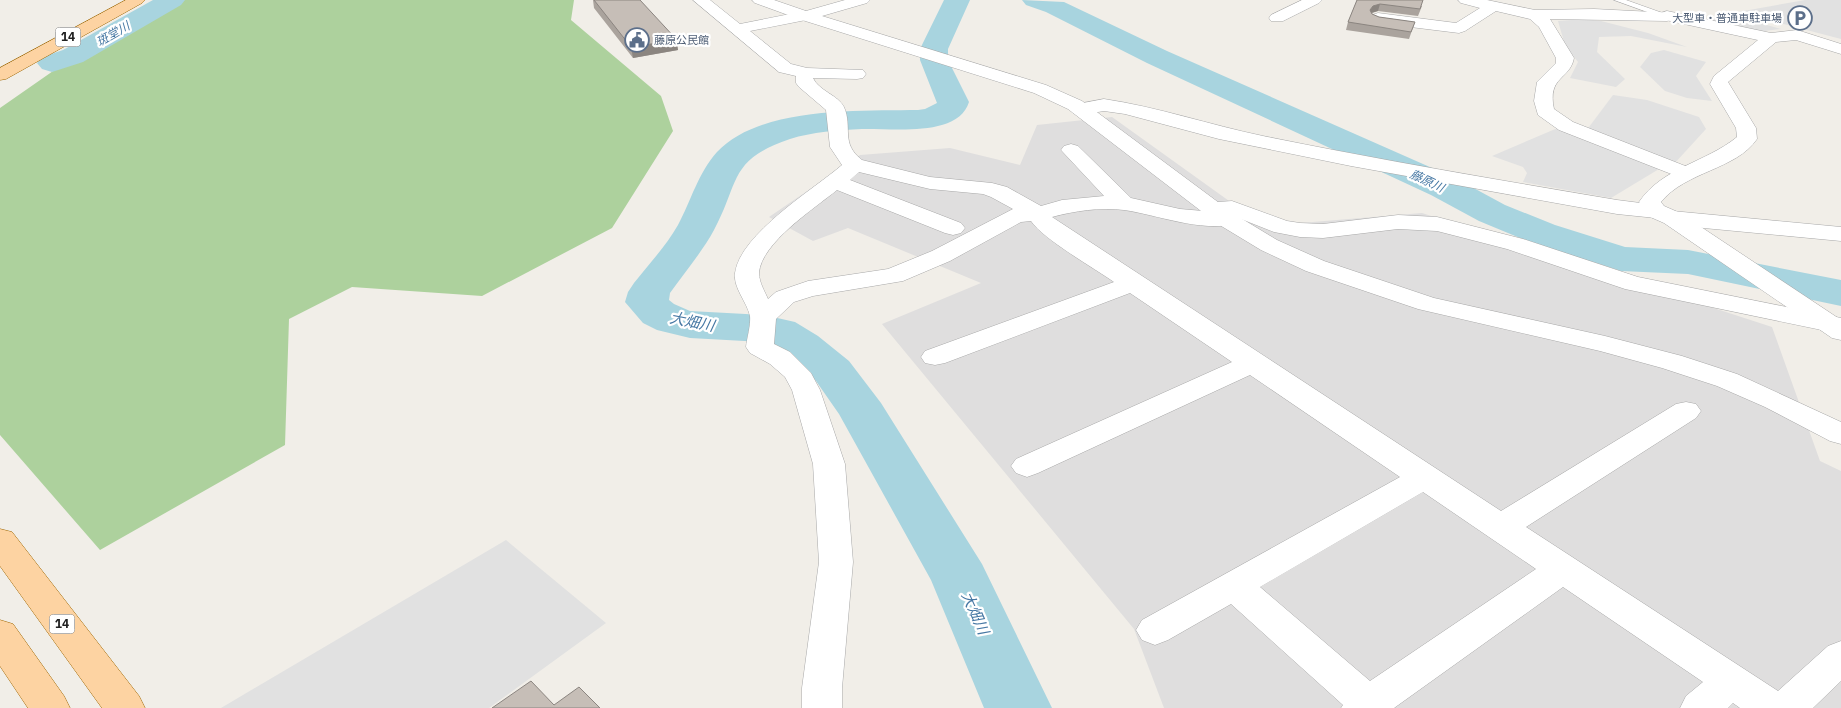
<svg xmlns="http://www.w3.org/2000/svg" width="1841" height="708" font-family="'IBM Plex Sans','Noto Sans JP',sans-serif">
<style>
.residential{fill:#dfdede}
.forest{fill:#add19d}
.parking{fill:#e1e1e1}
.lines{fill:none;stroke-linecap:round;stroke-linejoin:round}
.river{fill:#a8d4df;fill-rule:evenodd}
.service-casing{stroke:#a8a8a8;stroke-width:1}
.minor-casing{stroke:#a8a8a8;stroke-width:1}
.tertiary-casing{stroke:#a8a8a8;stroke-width:1}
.primary-casing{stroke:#9e6600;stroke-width:1}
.service{fill:#fff;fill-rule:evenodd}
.minor{fill:#fff;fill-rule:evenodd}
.tertiary{fill:#fff;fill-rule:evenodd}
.primary{fill:#fdd3a2;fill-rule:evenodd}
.wall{fill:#aaa39d}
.shaded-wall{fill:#8b8580}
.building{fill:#c6beb7;stroke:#8b8580}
.labels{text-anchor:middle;stroke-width:4.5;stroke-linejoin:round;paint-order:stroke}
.far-service-label{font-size:11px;fill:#4e5e75;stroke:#fff;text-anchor:end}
.far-water-label{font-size:12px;font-style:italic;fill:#4577a3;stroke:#fff}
.shield{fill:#fff;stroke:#646464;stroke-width:1}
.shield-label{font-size:12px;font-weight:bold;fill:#212121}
.water-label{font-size:15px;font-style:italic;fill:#4577a3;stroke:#fff}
</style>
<rect width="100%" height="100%" fill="#f1eee8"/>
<!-- residential -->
<path class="residential" d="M1112,117L1264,226L1422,213L1772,327L1820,461L1841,471V708H1164L1134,629L882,324L981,283L848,228L813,241L769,217L860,155L950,148L1020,165L1037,125Z"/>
<!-- forest -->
<path class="forest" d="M155,0H574L571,20L661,96L673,131L612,228L482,296L352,287L289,319L285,445L100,550L0,435V108Z"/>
<!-- parking -->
<path class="parking" d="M1805,0H1841V39L1738,12Z
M1735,16L1781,29L1764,31L1745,30L1699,20Z
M1584,19L1601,21L1648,33L1687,47L1631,36L1599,37L1597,52L1625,79L1616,87L1570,78L1578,62L1565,45L1558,21Z
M1664,50L1706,62L1696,76L1712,101L1687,98L1665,91L1640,67L1651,53Z
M1613,95L1647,100L1699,117L1706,129L1674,164L1586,131Z
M1560,127L1664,166L1611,198L1523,182L1527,173L1523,167L1492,156Z
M506,540L606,623L489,708H221Z"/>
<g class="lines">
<!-- river -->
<path class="river" d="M153,0H185L181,5L83,62L52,72L42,69L37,63L42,57L63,50Z
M944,0H970L948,49V60L969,102C958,138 891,128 862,129C838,130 812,132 790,139C728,160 740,182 714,230C702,252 685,272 670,293L669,300L674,304L690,311L764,315L795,322L818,336L849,361L881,403L982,564L1052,708H984L931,580L839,414L816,381L786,355L763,342L690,338L657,330L643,323L625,302L628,292L634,283C649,264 666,246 678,225C691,201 698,173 717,152C760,106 860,111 918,110L925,109L937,103L920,60V49Z
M1022,0L1064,2L1167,51L1457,179L1505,205L1555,225L1625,247L1688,250L1841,280V306L1688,274L1621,271L1527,241L1479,221L1431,195L1147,63L1046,12L1026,5Z"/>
<!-- service casing -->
<g class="service-casing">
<path id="service" d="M1614,0H1626L1671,16L1664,18Z"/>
</g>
<!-- minor casing -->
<g class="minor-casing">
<path id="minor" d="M693,0H710L740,24L805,11L811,13L813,16L811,19L750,31L791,64L807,68L863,70L866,74L863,78L857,79L813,78C819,91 838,95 844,107C853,128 840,143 862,160L930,177L992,183L1007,187L1041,206L1062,200L1104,196L1061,150L1064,146L1071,144L1078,146L1131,198L1180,209L1203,211L1201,208L1204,203L1232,201L1287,221L1300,223L1323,224L1398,215L1437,217L1523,239L1638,277L1841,318V334L1625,289L1507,249L1437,231L1398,229L1323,238L1300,237L1274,232L1236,217L1237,219L1234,224C1200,232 1158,215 1124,210C1101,207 1074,211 1052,217L1501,511L1676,404L1686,402L1696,404L1701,411L1696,418L1526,527L1778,691L1828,646L1841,641V681L1813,708H1740L1733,703L1728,708H1680L1686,696L1703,682L1563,587L1394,708H1341L1343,705L1231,604L1168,640L1155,645L1142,640L1136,630L1142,620L1400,477L1250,375L1038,473L1027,477L1016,473L1011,466L1016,459L1232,362L1130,293L945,363L935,365L925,363L921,357L925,351L1114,282C1094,268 1043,239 1031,221L1021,222L950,261L903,281L813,296L794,302L776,319L774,344L790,352L811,373L820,390L845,464L853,562L842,688V708H802V688L819,562L813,464L792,390L785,377L770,364L750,353L746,347C747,338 751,325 750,316C747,302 733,288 735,273C740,234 814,189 842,165L830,147L826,110L799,87L796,83V76L779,72ZM859,172L930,189L983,194L991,197L1013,209L932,251L888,269L808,281L776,292L768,299C765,292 759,282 759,273C761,243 815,208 837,190L945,233L953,235L961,233L965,228L961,223L850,180ZM1423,492L1536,569L1370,681L1260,587Z
M1302,0H1322L1319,3L1283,21H1271L1269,18L1271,15Z
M1458,0H1487L1535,10L1594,9L1673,13L1675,16L1673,19L1667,21L1550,19L1574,58C1570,80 1547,76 1554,109L1573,122L1693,169L1697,173L1693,177L1686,179L1679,177L1559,130L1538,115L1534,101L1537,82L1556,63V58L1539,27L1530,19L1496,11L1465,31L1459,33L1378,23L1372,21L1370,18L1372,15L1378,13L1456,23L1480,8L1461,3Z
M1104,99C1158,107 1210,125 1263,136C1380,160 1499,180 1617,200L1664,206L1667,211L1666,213L1672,211L1841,227V241L1672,225L1664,223L1661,218L1662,216L1656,218L1617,214L1351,166L1219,139L1125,114L1104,111L1080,115L1073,113L1071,109L1073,105Z"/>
</g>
<!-- tertiary casing -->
<g class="tertiary-casing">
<path id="tertiary" d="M752,0H774L806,11L845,0H870L867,3L822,16L1046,85L1082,101L1234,214L1277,240L1324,261L1434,298L1605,336L1682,356L1737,374L1841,422V444L1830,441L1765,407L1717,386L1662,368L1600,351L1418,309L1306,271L1261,250L1218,224L1068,109L1034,93L799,19L755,3Z
M1667,11L1771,33L1797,30L1841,44V54L1796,40L1776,42L1728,82L1756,128L1757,139C1736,170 1686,171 1661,202L1664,206L1680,213L1841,320V340L1832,338L1664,223L1648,216L1639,202C1663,167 1705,163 1737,137L1736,128L1710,84L1714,76L1758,40L1661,19L1659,16L1661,13Z"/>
</g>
<!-- primary casing -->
<g class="primary-casing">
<path id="primary" d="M126,0H145L142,3L6,79L0,80V68Z
M0,529L12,532L139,696L145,708H102L0,566Z
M0,620L13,624L64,696L70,708H28L0,666Z"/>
</g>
<!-- service -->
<use href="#service" class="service"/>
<!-- minor -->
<use href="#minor" class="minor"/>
<!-- tertiary -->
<use href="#tertiary" class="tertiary"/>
<!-- primary -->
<use href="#primary" class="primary"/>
</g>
<!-- wall -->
<path class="wall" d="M593,0H640L678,50L633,58L594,8Z
M1357,0L1422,6L1418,16L1378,11L1372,13V14L1379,17L1415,22L1409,39L1346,30L1348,22Z"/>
<!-- shaded-wall -->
<path class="shaded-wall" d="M1380,4L1378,11L1371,13L1370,10L1373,6Z
M677,40L678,50L633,58L631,47Z"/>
<!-- building -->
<path class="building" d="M594,0H640L677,40L631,47Z
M1357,0H1423L1420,9L1380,4L1373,6L1370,10L1372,14L1379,17L1415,22L1411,32L1348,22Z
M531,681L554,705L579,687L600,708H492Z"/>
<!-- icons -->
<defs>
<g id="parking-ring" transform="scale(1.25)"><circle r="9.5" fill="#fff" stroke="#5c6f8a" stroke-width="1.5"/><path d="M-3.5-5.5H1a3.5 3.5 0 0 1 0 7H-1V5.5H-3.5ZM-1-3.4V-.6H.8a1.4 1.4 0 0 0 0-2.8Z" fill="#5c6f8a"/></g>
<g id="civic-ring" transform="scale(1.25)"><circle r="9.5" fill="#fff" stroke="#5c6f8a" stroke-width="1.5"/><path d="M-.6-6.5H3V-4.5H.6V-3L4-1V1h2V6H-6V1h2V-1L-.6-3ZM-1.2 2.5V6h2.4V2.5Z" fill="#5c6f8a"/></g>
</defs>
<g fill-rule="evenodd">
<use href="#parking-ring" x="1800" y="18"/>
<use href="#civic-ring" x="637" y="40"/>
</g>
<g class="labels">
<!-- far-service labels -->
<g class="far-service-label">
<text x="1782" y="22">大型車・普通車駐車場</text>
<text x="654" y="44" text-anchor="start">藤原公民館</text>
</g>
<!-- far-water labels -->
<g class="far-water-label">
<text transform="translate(113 34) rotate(-30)" y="4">斑堂川</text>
<text transform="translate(1427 181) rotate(25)" y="4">藤原川</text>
</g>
<!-- shield labels -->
<g class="shield">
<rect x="55.5" y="27.5" width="25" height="19" rx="4"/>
<rect x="49.5" y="614.5" width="25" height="19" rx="4"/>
</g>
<g class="shield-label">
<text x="68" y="41">14</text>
<text x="62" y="628">14</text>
</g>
<!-- water labels -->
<g class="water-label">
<text transform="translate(692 322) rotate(11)" y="5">大畑川</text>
<text transform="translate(975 613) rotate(66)" y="5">大畑川</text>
</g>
</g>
</svg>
